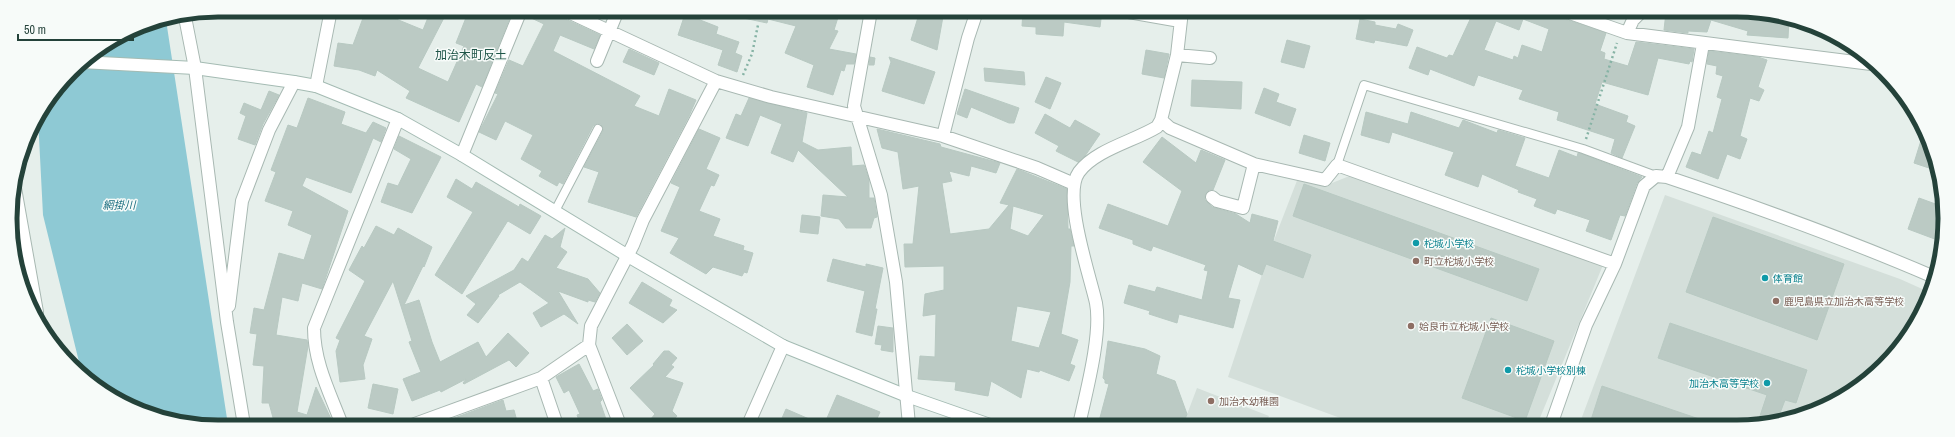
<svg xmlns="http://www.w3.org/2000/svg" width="1955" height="437" font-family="'Archivo Narrow','Noto Sans JP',sans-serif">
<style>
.built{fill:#d4dfda}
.water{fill:#8ec9d4}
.building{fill:#bbcac4;stroke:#b8c9c2;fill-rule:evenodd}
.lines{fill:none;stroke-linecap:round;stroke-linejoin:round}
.lane-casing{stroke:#a8b8b2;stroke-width:10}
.street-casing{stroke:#a8b8b2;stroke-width:14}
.secondary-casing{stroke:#a4bbb3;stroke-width:14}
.path{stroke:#86b3a5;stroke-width:2.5;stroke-dasharray:2 3;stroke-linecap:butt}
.lane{stroke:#fff;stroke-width:8}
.street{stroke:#fff;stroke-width:12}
.secondary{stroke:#fff;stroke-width:12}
.culture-dot{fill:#0f9aa8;stroke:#f7fbf9;stroke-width:1.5}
.education-dot{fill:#8d6e63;stroke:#f7fbf9;stroke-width:1.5}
.labels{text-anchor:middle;stroke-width:3;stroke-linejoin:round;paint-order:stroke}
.culture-label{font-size:10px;fill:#0d838f;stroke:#f7fbf9;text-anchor:start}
.education-label{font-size:10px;fill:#785e54;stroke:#f7fbf9;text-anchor:start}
.water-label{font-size:11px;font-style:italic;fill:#1c6f80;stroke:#f7fbf9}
.quarter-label{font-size:12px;fill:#1f5548;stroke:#f7fbf9}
.rim{fill:none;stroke:#24423a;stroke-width:5}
</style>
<rect width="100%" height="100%" fill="#e6efeb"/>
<!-- built -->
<path class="built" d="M1352,175L1603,265L1537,425H1353L1354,423L1228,377L1269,253L1298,178L1327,185Z
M1665,195L1900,279L1929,292L1923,311L1884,366L1829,406L1763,425H1579Z
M1197,388L1269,416L1265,425H1183Z"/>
<!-- water -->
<path class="water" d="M166,20L228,425H191L114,399L81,370L43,215L38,118L81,62L139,26Z
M1918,302L1925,304L1923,311L1905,336Z"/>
<!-- building -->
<path class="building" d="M366,10H374L423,30L431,10H448L418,68L448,82L464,46L456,43L469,10H513L482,87L476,84L459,122L406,98L410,91L377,70L375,76L359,70L334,66L338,43L353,45Z
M528,10H556L561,17L600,35L594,49L560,35L553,51L640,96L634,106L659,116L669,89L696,100L689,116L636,217L588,202L599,172L584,167L603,131L601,124H597L593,126L563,184L559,182L557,186L539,176L542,171L521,159L533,135L505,121L496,140L479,132L498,94L495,93L509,60L523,66L544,24L527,16Z
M735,11H840L834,30L838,31L829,49L856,54L854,64H846L844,71L841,70L833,95L807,87L814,65L785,53L796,26L768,19L767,23L734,16Z
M920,11H944L937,50L911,40Z
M1023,11H1102L1100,27L1064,22L1063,36L1036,34V27L1022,26Z
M1474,11L1560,12L1561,17L1565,19L1606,33L1600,51L1605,53L1604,59L1628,66L1636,42L1694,49L1692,62L1690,61L1689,64L1658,58L1648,95L1602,82L1595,104L1628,116L1626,122L1635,126L1622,158L1611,153L1615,139L1557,120L1559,112L1519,99L1523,90L1478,75L1474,86L1430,69L1428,75L1409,68L1417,47L1447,58L1449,55L1453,56ZM1523,19L1549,29L1542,52L1522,45L1518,58L1514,56L1513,60L1484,50L1496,21L1519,30Z
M1666,12H1764L1789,20L1788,38L1747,35L1748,31L1711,20L1707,32L1688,31V33L1664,30Z
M685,14L718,27L716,34L739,42L735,53L742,56L737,72L718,65L723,50L678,35Z
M1360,19L1375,22V25L1396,29L1398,24L1413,30L1407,46L1375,40L1374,43L1356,39Z
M1287,40L1310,46L1304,68L1281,62Z
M629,49L659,63L654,75L623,62Z
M1146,50L1169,54L1164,78L1142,74Z
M1709,51L1758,57L1767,60L1758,87L1764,90L1759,101L1750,98L1740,136L1747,139L1740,159L1727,154L1718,179L1686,167L1692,152L1701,155L1709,131L1713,133L1722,99L1717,97L1723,76L1716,74L1717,66L1707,64Z
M870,57L875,58L874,65H869Z
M889,57L935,72L924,104L882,91L891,62Z
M984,68L1024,72L1025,85L985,81Z
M1046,77L1061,83L1050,109L1035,102Z
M1192,80L1242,82L1241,109L1191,106Z
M1264,88L1279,94L1276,102L1296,109L1290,126L1255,113Z
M965,89L1019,108L1014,123H1009L971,107L967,118L957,114Z
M269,91L279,95L263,124L255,145L238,139L246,116L240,113L244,103L261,110Z
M308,98L345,112L341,124L366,133L373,122L386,128L381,142L373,138L351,193L306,177L302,186L348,211L322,289L302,283L298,301L282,297L276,335L307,340L308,346L297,412L307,415L316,387L333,423L330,425H275L269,403H262L264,366L253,365L257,334L250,333L254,308L264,310L279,253L304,260L312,235L288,225L293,211L265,201L276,172L271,170L288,125L297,128Z
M749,98L807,113L802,142L818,150L851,147L852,166L864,165L869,180V198H874L877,217L874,218L871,228H846L839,219L821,216L823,195L848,197L798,150L793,162L771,153L782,124L760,115L748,146L726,138L736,114L741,116Z
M1366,112L1408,124L1411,112L1459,128L1463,120L1497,133L1498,130L1525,138L1515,166L1549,178L1559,150L1577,157L1578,153L1582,154L1642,177L1637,183L1625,216L1620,215L1611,240L1586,231L1590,220L1557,209L1555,214L1534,206L1537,199L1518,192L1519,190L1482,174L1478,187L1445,175L1454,152L1392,132L1389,143L1361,135Z
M1045,114L1070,128L1075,120L1100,134L1085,156L1078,162L1056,151L1059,146L1035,133Z
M699,129L720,138L706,169L719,175L714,186L711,185L699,211L720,219L713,236L744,246L743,250L753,253L747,273L744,272L742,276L713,267L706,274L670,253L679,238L661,231L680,187L671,183Z
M877,129L940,144L941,147L1000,163L996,173L971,166L969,176L949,171L952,181L942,183L950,234L989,229L1009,205L1000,203L1017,169L1067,189L1068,229H1070L1074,246H1071L1070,282L1061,334L1078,340L1070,364L1075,366L1069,381L1040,370L1039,372L1027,369L1021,398L991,381L988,396L955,390L956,382L918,379L920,356L935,357L936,314L923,316L925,294L944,290V266L905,267L904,244H913L919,186L903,189L898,152L882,148ZM1013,206L1044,215L1028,236L1010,229ZM1017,306L1051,312L1039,348L1011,341Z
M1923,134L1938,165V171L1914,163Z
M1304,135L1330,143L1325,161L1299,153Z
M399,136L441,157L412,213L381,202L388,183L398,186L411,159L394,149Z
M1162,137L1196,163L1201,150L1225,160L1213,190H1209L1205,195V200L1212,207L1236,214L1250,223L1252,214L1278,221L1273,241L1311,255L1303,278L1266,264L1262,275L1238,264L1228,298L1240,300L1233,328L1179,314L1177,323L1149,314L1150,311L1124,303L1129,285L1155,292L1157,287L1202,300L1208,271L1204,270L1206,265L1153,246L1151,251L1133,244V240L1099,228L1108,204L1168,226L1182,191L1143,162Z
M456,179L472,189L476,182L519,207L520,204L541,216L530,234L508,221L507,222L462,294L435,275L473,212L447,197Z
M1304,184L1539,269L1527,301L1293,216Z
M1919,198L1941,206L1942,233L1940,241L1908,229Z
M802,215L820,217L818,234L800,232Z
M1713,217L1844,264L1817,340L1686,292Z
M376,226L394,235L398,228L432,247L424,267L423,266L404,305L419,300L432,342L440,362L478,342L486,357L508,333L529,353L516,367L509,360L464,384L463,383L466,379L441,392L440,390L412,401L403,379L421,372L409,342L412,341L393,281L364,336L372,339L363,365L365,379L340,382L336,351L340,340L336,338L365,281L349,270L362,246L364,248Z
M565,228L560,247L567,252L556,268L588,279L600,293L595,302L588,300V302L558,291L578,324L564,314L541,327L533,313L549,303L520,282L498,295L499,296L478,323L467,315L476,304L466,296L514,270L522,258L528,262L545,235L552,239Z
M833,259L866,267V264L883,268L875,309H877L872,336L856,332L865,291L827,281Z
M642,282L672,300L669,306L677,310L663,323L629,303Z
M1491,318L1554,341L1525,421L1462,398Z
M1670,323L1807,370L1796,403L1785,400L1777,421L1757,425L1767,395L1658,358Z
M627,324L643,341L627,355L612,338Z
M878,326L893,328V352L881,350L882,345L875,344Z
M1108,341L1145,349L1160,356L1156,374L1175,381L1187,414L1183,425H1098L1109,384L1105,383V380L1103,378Z
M664,351H669L677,358L671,365L674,367L665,377L683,383L672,411L677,416L669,425H646L655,414L630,388L654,365L653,364Z
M579,364L593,391L598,389L602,400L600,402L608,425H581L577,415L580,414L569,390L564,393L556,377Z
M373,384L398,389L393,414L368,408Z
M1602,386L1711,423L1710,425H1607L1591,420Z
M837,395L880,412L875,423L872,425H824Z
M503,400L506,411L514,410L518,425H441V423Z
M786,409L823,425H779Z"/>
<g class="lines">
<!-- lane casing -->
<g class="lane-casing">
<path id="lane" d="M1337,165L1364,85L1583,149L1656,176
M555,211L598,129"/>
</g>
<!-- street casing -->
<g class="street-casing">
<path id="street" d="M564,10L716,81L771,97L943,136L1037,168L1074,184
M871,11L854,106L881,195L896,282L909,425
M1123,11L1180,21
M1567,12L1627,33L1871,64
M185,17L195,68L227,322L244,425
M1627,33L1633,20L1641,12
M1177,55L1210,58
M597,61L618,10
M316,86L331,10
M1161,120L1170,128L1254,164L1325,180L1337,165L1615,264
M943,136L968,38L977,11
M462,155L521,10
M1667,177L1688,127L1703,44
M15,188L37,312
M1212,197L1217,201L1243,208L1254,164
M229,306L242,201L269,130L294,82
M541,378L557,425
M342,425C330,393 314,363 314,328L398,119
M412,425L541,378L589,345
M620,425L589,345L591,326L633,245L643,220L716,81
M748,425L783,346
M1079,425C1086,393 1102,334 1096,303C1090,276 1062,195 1079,172C1095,150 1134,141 1157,127L1161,120L1177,55L1182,11
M1551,425L1586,325L1615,264L1644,186L1656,176L1667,177C1757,207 1846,239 1934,277"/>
</g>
<!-- secondary casing -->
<g class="secondary-casing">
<path id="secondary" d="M81,62L195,68L294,82L316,86L398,119L462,155L628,256L783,346L907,396L990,425"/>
</g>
<!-- path -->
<path class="path" d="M743,75L752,54L758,25
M1586,139L1617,43"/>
<!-- lane -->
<use href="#lane" class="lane"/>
<!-- street -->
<use href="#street" class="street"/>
<!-- secondary -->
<use href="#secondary" class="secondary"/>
</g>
<!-- markers -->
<g class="culture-dot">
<circle cx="1416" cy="243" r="4"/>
<circle cx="1765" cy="278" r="4"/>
<circle cx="1508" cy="370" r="4"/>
<circle cx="1767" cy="383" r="4"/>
</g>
<g class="education-dot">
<circle cx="1416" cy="261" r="4"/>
<circle cx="1776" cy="301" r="4"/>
<circle cx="1411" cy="326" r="4"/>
<circle cx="1211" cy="401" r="4"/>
</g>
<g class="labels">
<!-- culture labels -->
<g class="culture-label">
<text x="1424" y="247">柁城小学校</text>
<text x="1773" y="282">体育館</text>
<text x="1516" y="374">柁城小学校別棟</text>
<text x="1759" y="387" text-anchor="end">加治木高等学校</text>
</g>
<!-- education labels -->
<g class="education-label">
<text x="1424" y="265">町立柁城小学校</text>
<text x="1784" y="305">鹿児島県立加治木高等学校</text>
<text x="1419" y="330">姶良市立柁城小学校</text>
<text x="1219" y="405">加治木幼稚園</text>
</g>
<!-- water labels -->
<g class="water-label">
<text x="119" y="209">網掛川</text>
</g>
<!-- quarter labels -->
<g class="quarter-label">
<text x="471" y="59">加治木町反土</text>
</g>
</g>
<!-- crop -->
<path d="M0 0H1955V437H0ZM218 17H1737A201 201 0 0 1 1938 218V219A201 201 0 0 1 1737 420H218A201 201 0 0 1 17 219V218A201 201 0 0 1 218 17Z" fill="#f7fbf9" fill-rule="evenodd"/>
<path class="rim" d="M218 17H1737A201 201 0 0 1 1938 218V219A201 201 0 0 1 1737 420H218A201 201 0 0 1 17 219V218A201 201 0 0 1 218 17Z"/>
<!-- scale -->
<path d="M18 34v6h115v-6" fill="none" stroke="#24423a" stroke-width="2"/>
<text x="24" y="34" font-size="12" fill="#24423a" stroke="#f7fbf9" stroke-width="3" paint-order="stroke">50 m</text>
</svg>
